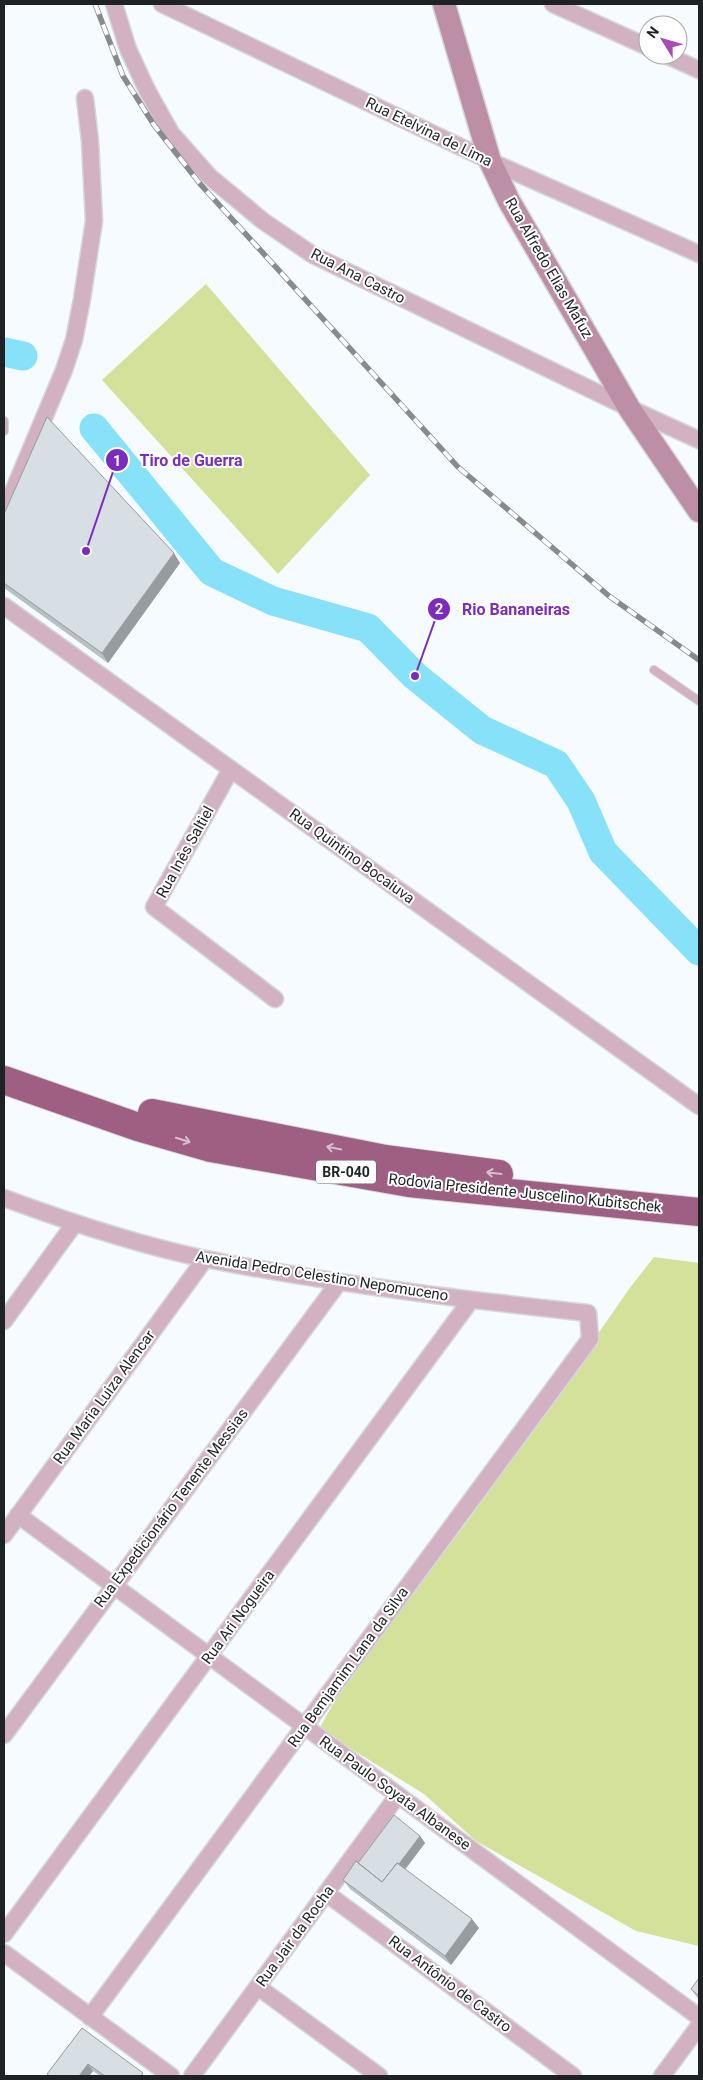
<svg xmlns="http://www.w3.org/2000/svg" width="703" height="2080" font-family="Roboto,sans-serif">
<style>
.green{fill:#d3e19b}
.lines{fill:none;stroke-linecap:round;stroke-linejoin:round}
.river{stroke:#86e1f9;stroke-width:29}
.lane-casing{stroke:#d4d8dc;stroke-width:10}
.street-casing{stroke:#d4d8dc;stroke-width:19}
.secondary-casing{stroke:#d4d8dc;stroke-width:25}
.highway-casing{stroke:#d4d8dc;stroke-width:30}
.lane{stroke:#d2b2c2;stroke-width:8}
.street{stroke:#d2b2c2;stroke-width:16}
.secondary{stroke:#bd8fa7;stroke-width:22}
.highway{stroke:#9e5f82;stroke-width:28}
.rail-casing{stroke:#878b8e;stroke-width:5.5}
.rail{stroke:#fff;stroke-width:4;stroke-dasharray:11;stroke-linecap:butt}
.wall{fill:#b9c0c5}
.shaded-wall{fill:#969ca0}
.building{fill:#d7dfe5;stroke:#969ca0}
.oneway{stroke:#d8bfcd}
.labels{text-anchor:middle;stroke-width:4;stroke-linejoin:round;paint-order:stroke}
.shield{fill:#fff;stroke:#626466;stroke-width:1}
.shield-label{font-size:14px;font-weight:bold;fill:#1f2224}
.street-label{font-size:15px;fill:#1f2224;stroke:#fff}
.leader{fill:none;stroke:#7b2cbf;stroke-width:2}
.callout-dot{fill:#7b2cbf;stroke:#fff;stroke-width:2}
.mark-label{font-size:15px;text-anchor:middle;font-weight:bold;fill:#fff}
.callout-label{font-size:16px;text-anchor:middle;font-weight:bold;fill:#7b2cbf;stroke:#fff;stroke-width:4;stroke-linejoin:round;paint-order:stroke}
</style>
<rect width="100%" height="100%" fill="#f6fbff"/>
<!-- green -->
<path class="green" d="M206,284L370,475L278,574L102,380Z
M654,1257L699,1263V1946L636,1931L476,1841L424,1794L319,1729L348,1677L470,1518L629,1289Z"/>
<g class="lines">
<!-- river -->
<path class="river" d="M4,352L23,356
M94,428L212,572L273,601L368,628L415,676L482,730L556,764L581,801L603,852L699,951"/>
<!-- lane casing -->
<g class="lane-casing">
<path id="lane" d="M4,421V431
M654,670L699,701"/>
</g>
<!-- street casing -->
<g class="street-casing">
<path id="street" d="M114,4L128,49L147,90L171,133L210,177L263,221L313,255L629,408L699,440
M162,4L490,161L699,254
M553,4L648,47
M666,55L699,70
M4,513L64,370L74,340L82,299L94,221L90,141L85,98
M4,606L699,1106
M231,769L154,907L275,999
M4,1198C69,1222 138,1245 206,1259C333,1284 461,1299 588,1313L590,1339L90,2017
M4,1321L75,1223
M18,1515L699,2017
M4,1535L205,1259
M4,1735L339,1282
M326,1893L573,2076
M4,1934L471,1300
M4,1953L171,2076
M258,1987L379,2076
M192,2076L398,1795
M662,2076L699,2026"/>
</g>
<!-- secondary casing -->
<g class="secondary-casing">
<path id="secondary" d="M444,4L490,161L509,201L629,408L699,511"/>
</g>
<!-- highway casing -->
<g class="highway-casing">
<path id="highway" d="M4,1080L138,1127L211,1148L409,1183L699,1212
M152,1113L385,1159L499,1174"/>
</g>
<!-- lane -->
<use href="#lane" class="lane"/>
<!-- street -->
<use href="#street" class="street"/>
<!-- secondary -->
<use href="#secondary" class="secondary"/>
<!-- highway -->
<use href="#highway" class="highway"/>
<!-- rail casing -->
<g class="rail-casing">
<path id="rail" d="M95,4L123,76L154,125L201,185L458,467L609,596L699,660"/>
</g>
<!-- rail -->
<use href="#rail" class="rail"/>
</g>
<!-- wall -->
<path class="wall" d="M4,514L180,563L108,663L4,588Z
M420,1836L425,1843L405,1869L479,1928L451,1965L350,1889L343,1880L358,1863Z
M699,1978V2000L691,1989Z
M82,2028L145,2076H100L93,2071L89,2076H49L47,2074Z"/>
<!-- shaded-wall -->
<path class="shaded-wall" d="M174,553L180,563L108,663L102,653Z
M420,1836L425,1843L389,1891L384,1884Z
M472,1919L479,1928L451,1965L445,1956Z
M88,2064L93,2071L89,2076H79Z"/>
<!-- building -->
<path class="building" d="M47,417L174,553L102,653L4,583V514Z
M394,1815L420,1836L399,1864L397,1863L382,1882L358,1863Z
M356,1861L382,1882L397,1863L472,1919L445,1956L343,1880Z
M699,1978V1996L691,1989Z
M82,2028L143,2073L140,2076H105L88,2064L79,2076H50L47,2074Z"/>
<!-- one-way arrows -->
<defs><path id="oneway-shaft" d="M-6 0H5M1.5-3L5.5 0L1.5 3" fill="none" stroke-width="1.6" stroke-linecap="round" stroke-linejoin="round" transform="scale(1.25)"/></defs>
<g class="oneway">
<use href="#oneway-shaft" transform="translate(183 1140) rotate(17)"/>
<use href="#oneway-shaft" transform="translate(334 1148) rotate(-169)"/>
<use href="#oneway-shaft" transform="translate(494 1173) rotate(-173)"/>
</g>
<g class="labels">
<!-- shield labels -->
<rect class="shield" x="316" y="1160.5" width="60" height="23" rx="4"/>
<g class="shield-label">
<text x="346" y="1177">BR-040</text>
</g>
<!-- street labels -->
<g class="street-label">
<text transform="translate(429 132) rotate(26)" y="5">Rua Etelvina de Lima</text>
<text transform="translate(549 268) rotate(60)" y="5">Rua Alfredo Elias Mafuz</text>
<text transform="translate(358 276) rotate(27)" y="5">Rua Ana Castro</text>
<text transform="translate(185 852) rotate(-61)" y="5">Rua Inês Saltiel</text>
<text transform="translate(352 856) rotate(36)" y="5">Rua Quintino Bocaiuva</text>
<text transform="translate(525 1193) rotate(6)" y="5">Rodovia Presidente Juscelino Kubitschek</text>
<text transform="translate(322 1276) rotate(9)" y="5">Avenida Pedro Celestino Nepomuceno</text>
<text transform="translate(104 1397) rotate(-54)" y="5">Rua Maria Luiza Alencar</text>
<text transform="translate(171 1508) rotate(-53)" y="5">Rua Expedicionário Tenente Messias</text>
<text transform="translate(238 1617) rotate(-54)" y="5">Rua Ari Nogueira</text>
<text transform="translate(348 1667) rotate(-54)" y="5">Rua Bemjamim Lana da Silva</text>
<text transform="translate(395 1793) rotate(36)" y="5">Rua Paulo Soyata Albanese</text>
<text transform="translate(295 1936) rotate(-54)" y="5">Rua Jair da Rocha</text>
<text transform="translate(450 1984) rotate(37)" y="5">Rua Antônio de Castro</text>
</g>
</g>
<!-- callouts -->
<path class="leader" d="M86 551L117 460M415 676L439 609"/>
<g class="callout-dot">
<circle cx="86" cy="551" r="5"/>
<circle cx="415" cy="676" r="5"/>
<circle cx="117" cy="460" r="12"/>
<circle cx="439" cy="609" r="12"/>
</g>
<g class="mark-label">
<text x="117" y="466">1</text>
<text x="439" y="614">2</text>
</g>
<g class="callout-label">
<text x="191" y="466">Tiro de Guerra</text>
<text x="516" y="615">Rio Bananeiras</text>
</g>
<!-- border -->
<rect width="703" height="2080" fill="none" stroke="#1f2224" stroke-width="10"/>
<!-- north arrow -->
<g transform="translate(663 40) rotate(307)"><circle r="24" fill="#ffffff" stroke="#a5a7a7"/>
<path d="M0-4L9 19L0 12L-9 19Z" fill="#a74bb5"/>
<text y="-8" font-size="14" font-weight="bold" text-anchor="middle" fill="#1f2224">N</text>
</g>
</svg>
